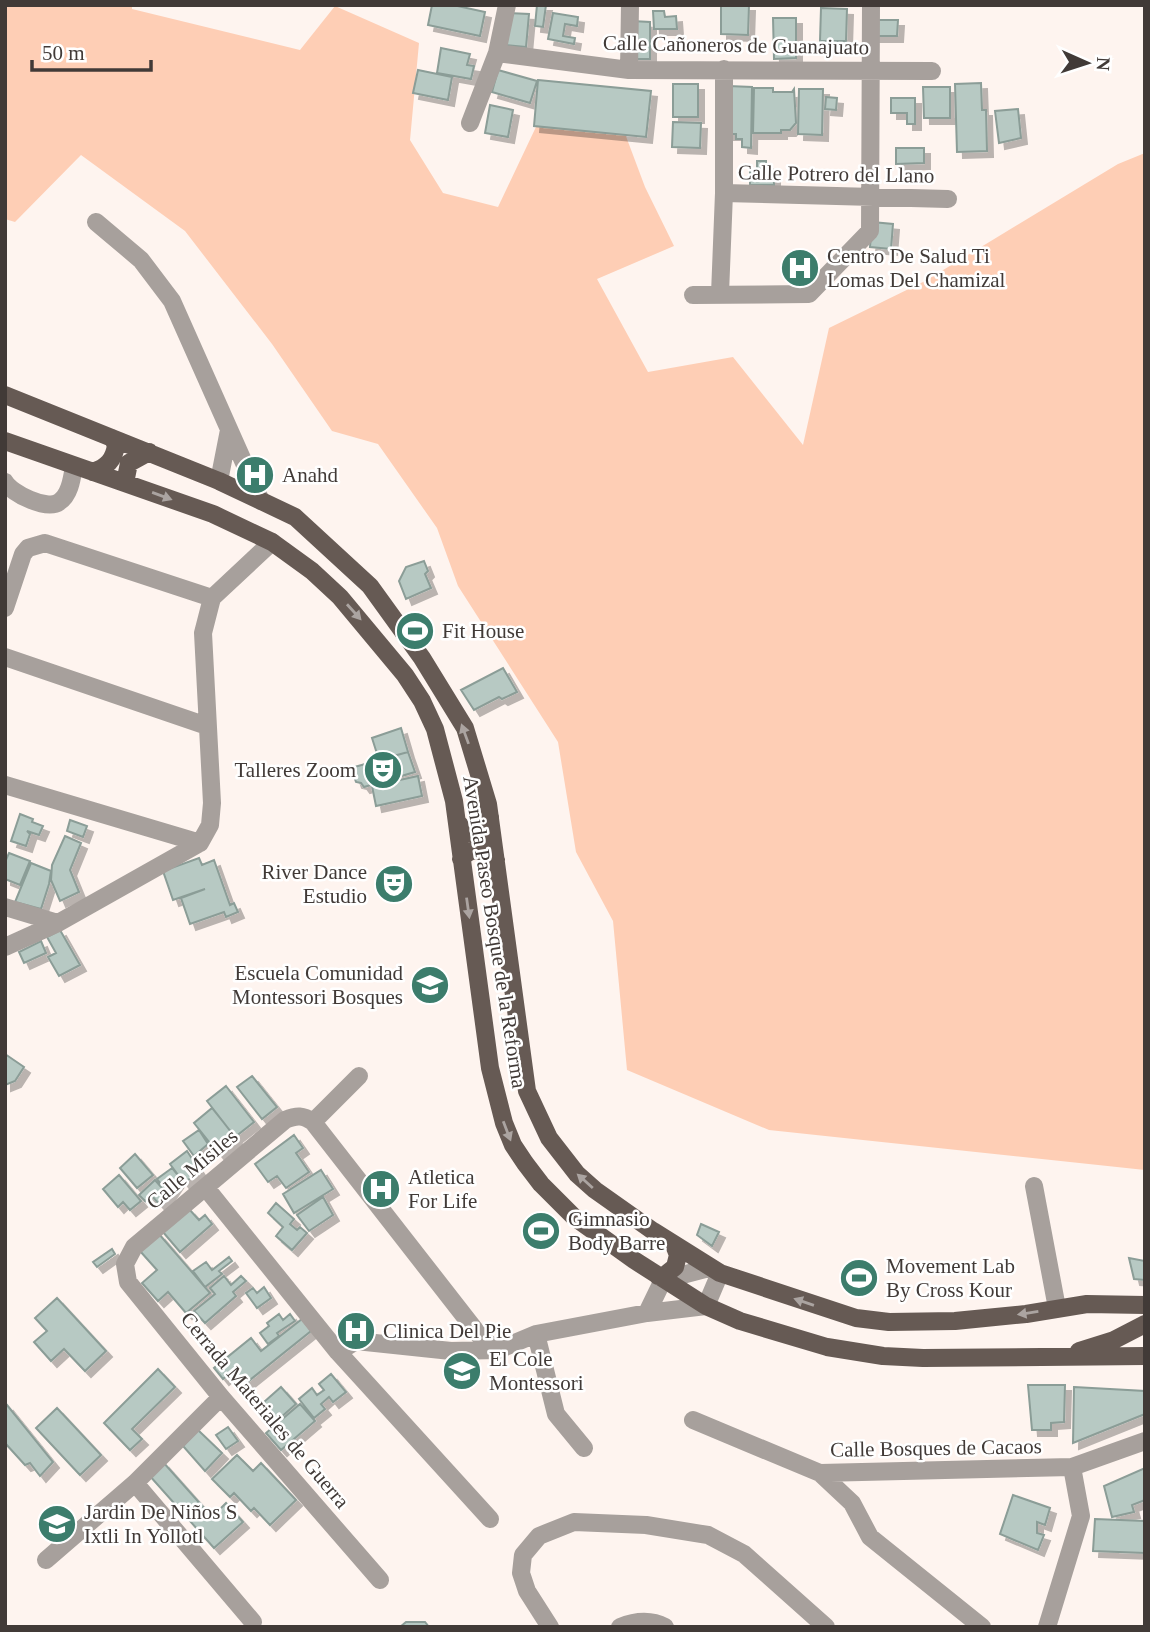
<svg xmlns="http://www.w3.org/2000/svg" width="1150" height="1632" font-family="Georgia,serif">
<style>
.green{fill:#feceb5}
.building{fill:#b7c9c3;stroke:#8b9d97;stroke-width:2;filter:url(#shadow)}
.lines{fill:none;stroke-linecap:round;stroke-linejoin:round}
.minor{stroke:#a7a09c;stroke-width:18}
.major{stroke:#665a54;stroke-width:18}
.oneway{fill:#aba4a1}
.labels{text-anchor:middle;stroke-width:5;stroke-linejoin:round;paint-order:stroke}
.street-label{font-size:21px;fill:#413a37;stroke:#fff}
.poi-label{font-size:21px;fill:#413a37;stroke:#fff;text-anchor:start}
</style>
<defs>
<filter id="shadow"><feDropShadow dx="6" dy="6" stdDeviation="0" flood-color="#0004"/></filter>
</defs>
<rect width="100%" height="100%" fill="#fef4ef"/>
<!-- green -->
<path class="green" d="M5,5H132V9L300,50L335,6L419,43L410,140L443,193L498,207L544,110L615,107L645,187L674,246L597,279L648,372L733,357L803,445L829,328L925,281L1118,164L1145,153V1170L769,1130L627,1070L613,921L576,852L558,742L458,586L437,528L378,444L332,431L272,344L185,231L81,155L15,222L5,219Z"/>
<!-- building -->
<path class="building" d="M432,5H453L485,12L480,36L428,25Z
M537,5H546L543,27L535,26Z
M721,5H749L748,35L721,34Z
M821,8L847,9L846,41H820Z
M653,11H664L665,17L676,16L677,29H654Z
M508,13L529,14L526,47L505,45Z
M553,13L578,17L577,26L565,24L563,36L575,38L574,44L548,39Z
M773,18H796V58L774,59Z
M873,20H898L897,36H873Z
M632,21L650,22V59H632Z
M441,48L470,54L467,65L474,66L471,79L437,73Z
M418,70L452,77L448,100L413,93Z
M498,70L537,81L530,103L492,92Z
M538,80L651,91L646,137L534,126Z
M981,83L982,110H986L987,151L957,152L955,84Z
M673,84H698V117H673Z
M728,86L752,87L751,148L742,147V139H736V134H727Z
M923,87H950V118H924Z
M754,88H773V92H792L794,89L796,123L790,130H781V133H753Z
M799,89H823L822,135L798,134Z
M826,97L837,98L836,110L825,109Z
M891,98H915V124H907V113H891Z
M490,105L513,110L508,137L485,133Z
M1018,109L1021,138L999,143L995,111Z
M673,122L701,123L700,148L672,147Z
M896,148H924V163L896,164Z
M757,161H766V169L774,170V185H750V169L757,170Z
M872,222L893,224L891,249L870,247Z
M424,561L428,571L425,574L431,588L406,599L399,581L406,567Z
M503,668L517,692L502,699L499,697L474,710L461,690Z
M401,728L408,752L379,760L372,738Z
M408,752L415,772L364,787L361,783L356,782L351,768Z
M418,776L422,796L376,806L372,786Z
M20,814L33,819L32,822L43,826L39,835L27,831L30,834L26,846L11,841Z
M70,820L87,826L83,837L67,831Z
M65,836L81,843L70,870L79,892L60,901L51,880L52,865Z
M9,853L30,861L20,885L5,879V862Z
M199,858L202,865L214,860L230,905L234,903L238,912L226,917L224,912L190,924L181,898L205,889L173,900L163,871Z
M31,863L51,871L49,884L41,909L15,902Z
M60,930L80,965L59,976L48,957L56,953L47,937Z
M41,941L46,953L24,963L19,952Z
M5,1054L24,1067L15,1081L5,1085Z
M252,1076L277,1107L262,1119L237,1087Z
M226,1086L254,1122L235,1137L207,1101Z
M212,1108L236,1138L218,1153L194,1123Z
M199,1130L208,1144L194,1156L183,1141Z
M294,1135L303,1148L296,1153L309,1172L286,1188L277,1176L268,1182L255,1164Z
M187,1151L200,1171L184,1183L170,1164Z
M135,1154L153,1175L137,1188L120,1168Z
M172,1168L180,1178L169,1194L157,1179Z
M321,1170L333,1189L294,1213L283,1194Z
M119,1175L141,1201L130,1210L123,1202L118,1207L103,1189Z
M155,1180L169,1196L159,1204L151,1195L145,1201L139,1195Z
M323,1197L333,1215L309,1231L297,1215Z
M276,1203L294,1219L290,1224L297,1230L300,1227L307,1233L292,1250L276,1236L283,1227L268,1213Z
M189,1209L199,1220L205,1215L212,1224L180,1252L163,1232Z
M701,1224L719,1232L712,1246L697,1235Z
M159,1234L210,1293L186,1313L168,1292L158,1301L142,1283L157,1270L140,1251Z
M112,1249L115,1254L97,1267L93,1262Z
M229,1257L232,1261L219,1271L222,1274L205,1287L193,1271L206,1262L212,1270Z
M1129,1258L1145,1261V1280L1134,1279Z
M224,1276L231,1285L241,1276L246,1281L233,1292L236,1296L205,1323L194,1311L215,1294L210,1288Z
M264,1287L271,1298L257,1308L246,1293L253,1288L257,1293Z
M57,1298L106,1351L85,1371L64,1349L51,1361L34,1342L47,1331L35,1318Z
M279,1314L283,1320L290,1314L295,1321L277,1333L279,1336L268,1344L260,1333L269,1326L267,1323Z
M302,1319L311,1331L240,1388L229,1374L223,1379L214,1368L251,1338L261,1351Z
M158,1369L175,1387L132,1429L142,1439L130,1450L104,1423Z
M331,1374L346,1392L333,1402L329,1397L321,1404L325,1409L314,1418L299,1399L312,1388L317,1395L324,1390L319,1384Z
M1028,1385H1065L1064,1422L1051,1423V1430H1032Z
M281,1387L296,1404L271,1426L256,1409Z
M1074,1387L1145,1391V1414L1073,1443Z
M300,1404L315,1421L281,1450L266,1433Z
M7,1405L53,1462L40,1476L30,1463L25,1465L5,1443V1407Z
M57,1408L101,1455L80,1475L36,1428Z
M228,1427L238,1441L226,1449L216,1435Z
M198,1430L222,1453L205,1471L183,1446Z
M237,1455L253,1471L261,1463L296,1500L270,1525L254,1508L251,1511L234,1493L230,1497L212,1479Z
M163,1462L212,1517L226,1503L243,1522L214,1548L149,1475Z
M1145,1468V1500L1132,1505L1134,1512L1112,1517L1104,1486Z
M1013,1495L1050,1508L1045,1525L1037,1522V1533L1044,1535L1038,1550L1000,1534Z
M1095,1519L1145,1521V1553L1093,1551Z
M406,1622H425L429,1627H400Z"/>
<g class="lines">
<!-- minor -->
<path class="minor" d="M497,53L629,70L932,71
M629,70L630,5
M470,123L497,53L507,5
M724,193L948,199
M96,222L141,260L172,301L261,501
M720,294L724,193V69
M693,295L809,294L870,231L871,5
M219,481L229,430
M5,482C11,493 47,511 59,502C70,495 72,478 74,466
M5,608L23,554L28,548L45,543L212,598
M5,657L207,726
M5,785L200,843
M5,907L58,923
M5,947L58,923L200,843L210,825L212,803L203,633L212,598L272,542
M313,1122L359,1076
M1034,1186L1057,1308
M206,1188L338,1352L490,1519
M647,1313L663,1280L709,1268
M536,1334L556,1414L584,1448
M338,1352L356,1341L451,1351L498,1350L536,1334L647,1313L706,1306L720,1273
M693,1420L820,1473L1072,1467L1145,1441
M820,1473L852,1503L870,1537L982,1627
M135,1483L253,1622
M46,1560L135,1483L221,1397
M380,1580L221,1397L128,1282L125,1264L134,1247L285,1120C297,1115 303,1115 313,1122L483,1340L498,1350
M550,1627L527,1591L521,1573L523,1555L539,1536L574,1522L646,1525L708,1535L744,1554L826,1627
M620,1627C635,1621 650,1619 665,1627
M1047,1627L1081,1516L1072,1467"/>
<!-- major -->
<path class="major" d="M5,395L219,481L295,517L370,586L422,658L465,728L488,804L527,1091L549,1138L577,1174L595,1190L653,1231L720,1273L856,1318L889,1322L955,1321L1026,1314L1087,1304L1145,1305
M5,441L213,514L272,542L312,571L340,597L405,675L422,701L435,729L454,801L490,1068L504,1123L513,1145L525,1163L541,1184L574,1217L634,1260L706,1306L740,1321L827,1347L883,1356L923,1358L1145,1356
M93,472C107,467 114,460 116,445L112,438
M125,483L129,463L149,452
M458,823C466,832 471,836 483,832L490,817
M461,859C472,845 483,850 496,860
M658,1276L665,1275L675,1267L678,1255L674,1245
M1079,1351L1114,1340L1145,1324"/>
</g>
<!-- one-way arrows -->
<defs><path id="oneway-solid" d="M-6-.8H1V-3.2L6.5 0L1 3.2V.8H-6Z" transform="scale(1.75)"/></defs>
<g class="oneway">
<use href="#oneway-solid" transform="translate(162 496) rotate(20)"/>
<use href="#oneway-solid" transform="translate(354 612) rotate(48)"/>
<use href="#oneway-solid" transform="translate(465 734) rotate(-110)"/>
<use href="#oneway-solid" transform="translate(468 908) rotate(82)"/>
<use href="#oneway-solid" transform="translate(507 1131) rotate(69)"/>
<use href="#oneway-solid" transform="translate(585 1181) rotate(-138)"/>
<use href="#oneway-solid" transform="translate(804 1302) rotate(-161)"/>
<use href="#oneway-solid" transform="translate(1028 1313) rotate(171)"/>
</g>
<!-- icons -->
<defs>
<g id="hospital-disc" transform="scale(2.0125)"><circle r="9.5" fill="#3c7d6c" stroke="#fff"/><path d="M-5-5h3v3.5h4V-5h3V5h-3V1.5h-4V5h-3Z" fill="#fff"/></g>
<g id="stadium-disc" transform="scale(2.0125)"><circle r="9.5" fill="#3c7d6c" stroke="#fff"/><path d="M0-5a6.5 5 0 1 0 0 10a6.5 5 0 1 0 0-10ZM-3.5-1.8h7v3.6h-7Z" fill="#fff"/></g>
<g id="theatre-disc" transform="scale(2.0125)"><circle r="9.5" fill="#3c7d6c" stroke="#fff"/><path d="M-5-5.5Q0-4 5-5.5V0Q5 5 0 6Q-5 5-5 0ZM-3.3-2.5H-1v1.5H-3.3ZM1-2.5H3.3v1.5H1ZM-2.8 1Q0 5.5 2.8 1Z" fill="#fff"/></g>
<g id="school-disc" transform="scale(2.0125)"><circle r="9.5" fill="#3c7d6c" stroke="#fff"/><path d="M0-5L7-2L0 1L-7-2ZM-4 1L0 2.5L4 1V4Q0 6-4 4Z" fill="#fff"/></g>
</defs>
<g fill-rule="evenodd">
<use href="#hospital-disc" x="800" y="268"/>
<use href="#hospital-disc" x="255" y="475"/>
<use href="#stadium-disc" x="415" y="631"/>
<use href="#theatre-disc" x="383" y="770"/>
<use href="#theatre-disc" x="394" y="884"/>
<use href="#school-disc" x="430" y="985"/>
<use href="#hospital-disc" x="381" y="1189"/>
<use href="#stadium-disc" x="541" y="1231"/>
<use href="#stadium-disc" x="859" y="1278"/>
<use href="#hospital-disc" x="356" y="1331"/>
<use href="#school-disc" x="462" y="1371"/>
<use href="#school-disc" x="57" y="1524"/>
</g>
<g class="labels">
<!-- street labels -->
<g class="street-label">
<text transform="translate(736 45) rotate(1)" y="7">Calle Cañoneros de Guanajuato</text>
<text transform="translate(836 174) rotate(1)" y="7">Calle Potrero del Llano</text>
<text transform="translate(495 932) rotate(81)" y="7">Avenida Paseo Bosque de la Reforma</text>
<text transform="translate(192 1169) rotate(-40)" y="7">Calle Misiles</text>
<text transform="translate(265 1410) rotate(50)" y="7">Cerrada Materiales de Guerra</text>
<text transform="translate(936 1448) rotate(-1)" y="7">Calle Bosques de Cacaos</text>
</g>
<!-- poi labels -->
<g class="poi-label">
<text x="827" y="263">Centro De Salud Ti<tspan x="827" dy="24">Lomas Del Chamizal</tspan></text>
<text x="282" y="482">Anahd</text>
<text x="442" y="638">Fit House</text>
<text x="356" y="777" text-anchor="end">Talleres Zoom</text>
<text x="367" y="879" text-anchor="end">River Dance<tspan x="367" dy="24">Estudio</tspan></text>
<text x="403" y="980" text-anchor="end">Escuela Comunidad<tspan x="403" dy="24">Montessori Bosques</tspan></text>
<text x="408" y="1184">Atletica<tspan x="408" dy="24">For Life</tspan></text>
<text x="568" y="1226">Gimnasio<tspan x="568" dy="24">Body Barre</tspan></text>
<text x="886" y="1273">Movement Lab<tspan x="886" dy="24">By Cross Kour</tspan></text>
<text x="383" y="1338">Clinica Del Pie</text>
<text x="489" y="1366">El Cole<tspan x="489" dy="24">Montessori</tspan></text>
<text x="84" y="1519">Jardin De Niños S<tspan x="84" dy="24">Ixtli In Yollotl</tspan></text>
</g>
</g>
<!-- border -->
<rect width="1150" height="1632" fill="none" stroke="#413a37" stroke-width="14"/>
<!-- north arrow -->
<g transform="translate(1087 63) rotate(93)" stroke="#ffffff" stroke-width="5" paint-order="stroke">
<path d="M0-5L12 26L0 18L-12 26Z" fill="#413a37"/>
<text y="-10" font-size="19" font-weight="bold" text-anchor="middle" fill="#413a37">N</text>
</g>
<!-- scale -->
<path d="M32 60v10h119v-10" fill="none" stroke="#413a37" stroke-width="3.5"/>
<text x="42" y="60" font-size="21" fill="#413a37" stroke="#ffffff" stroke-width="5" paint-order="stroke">50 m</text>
</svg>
